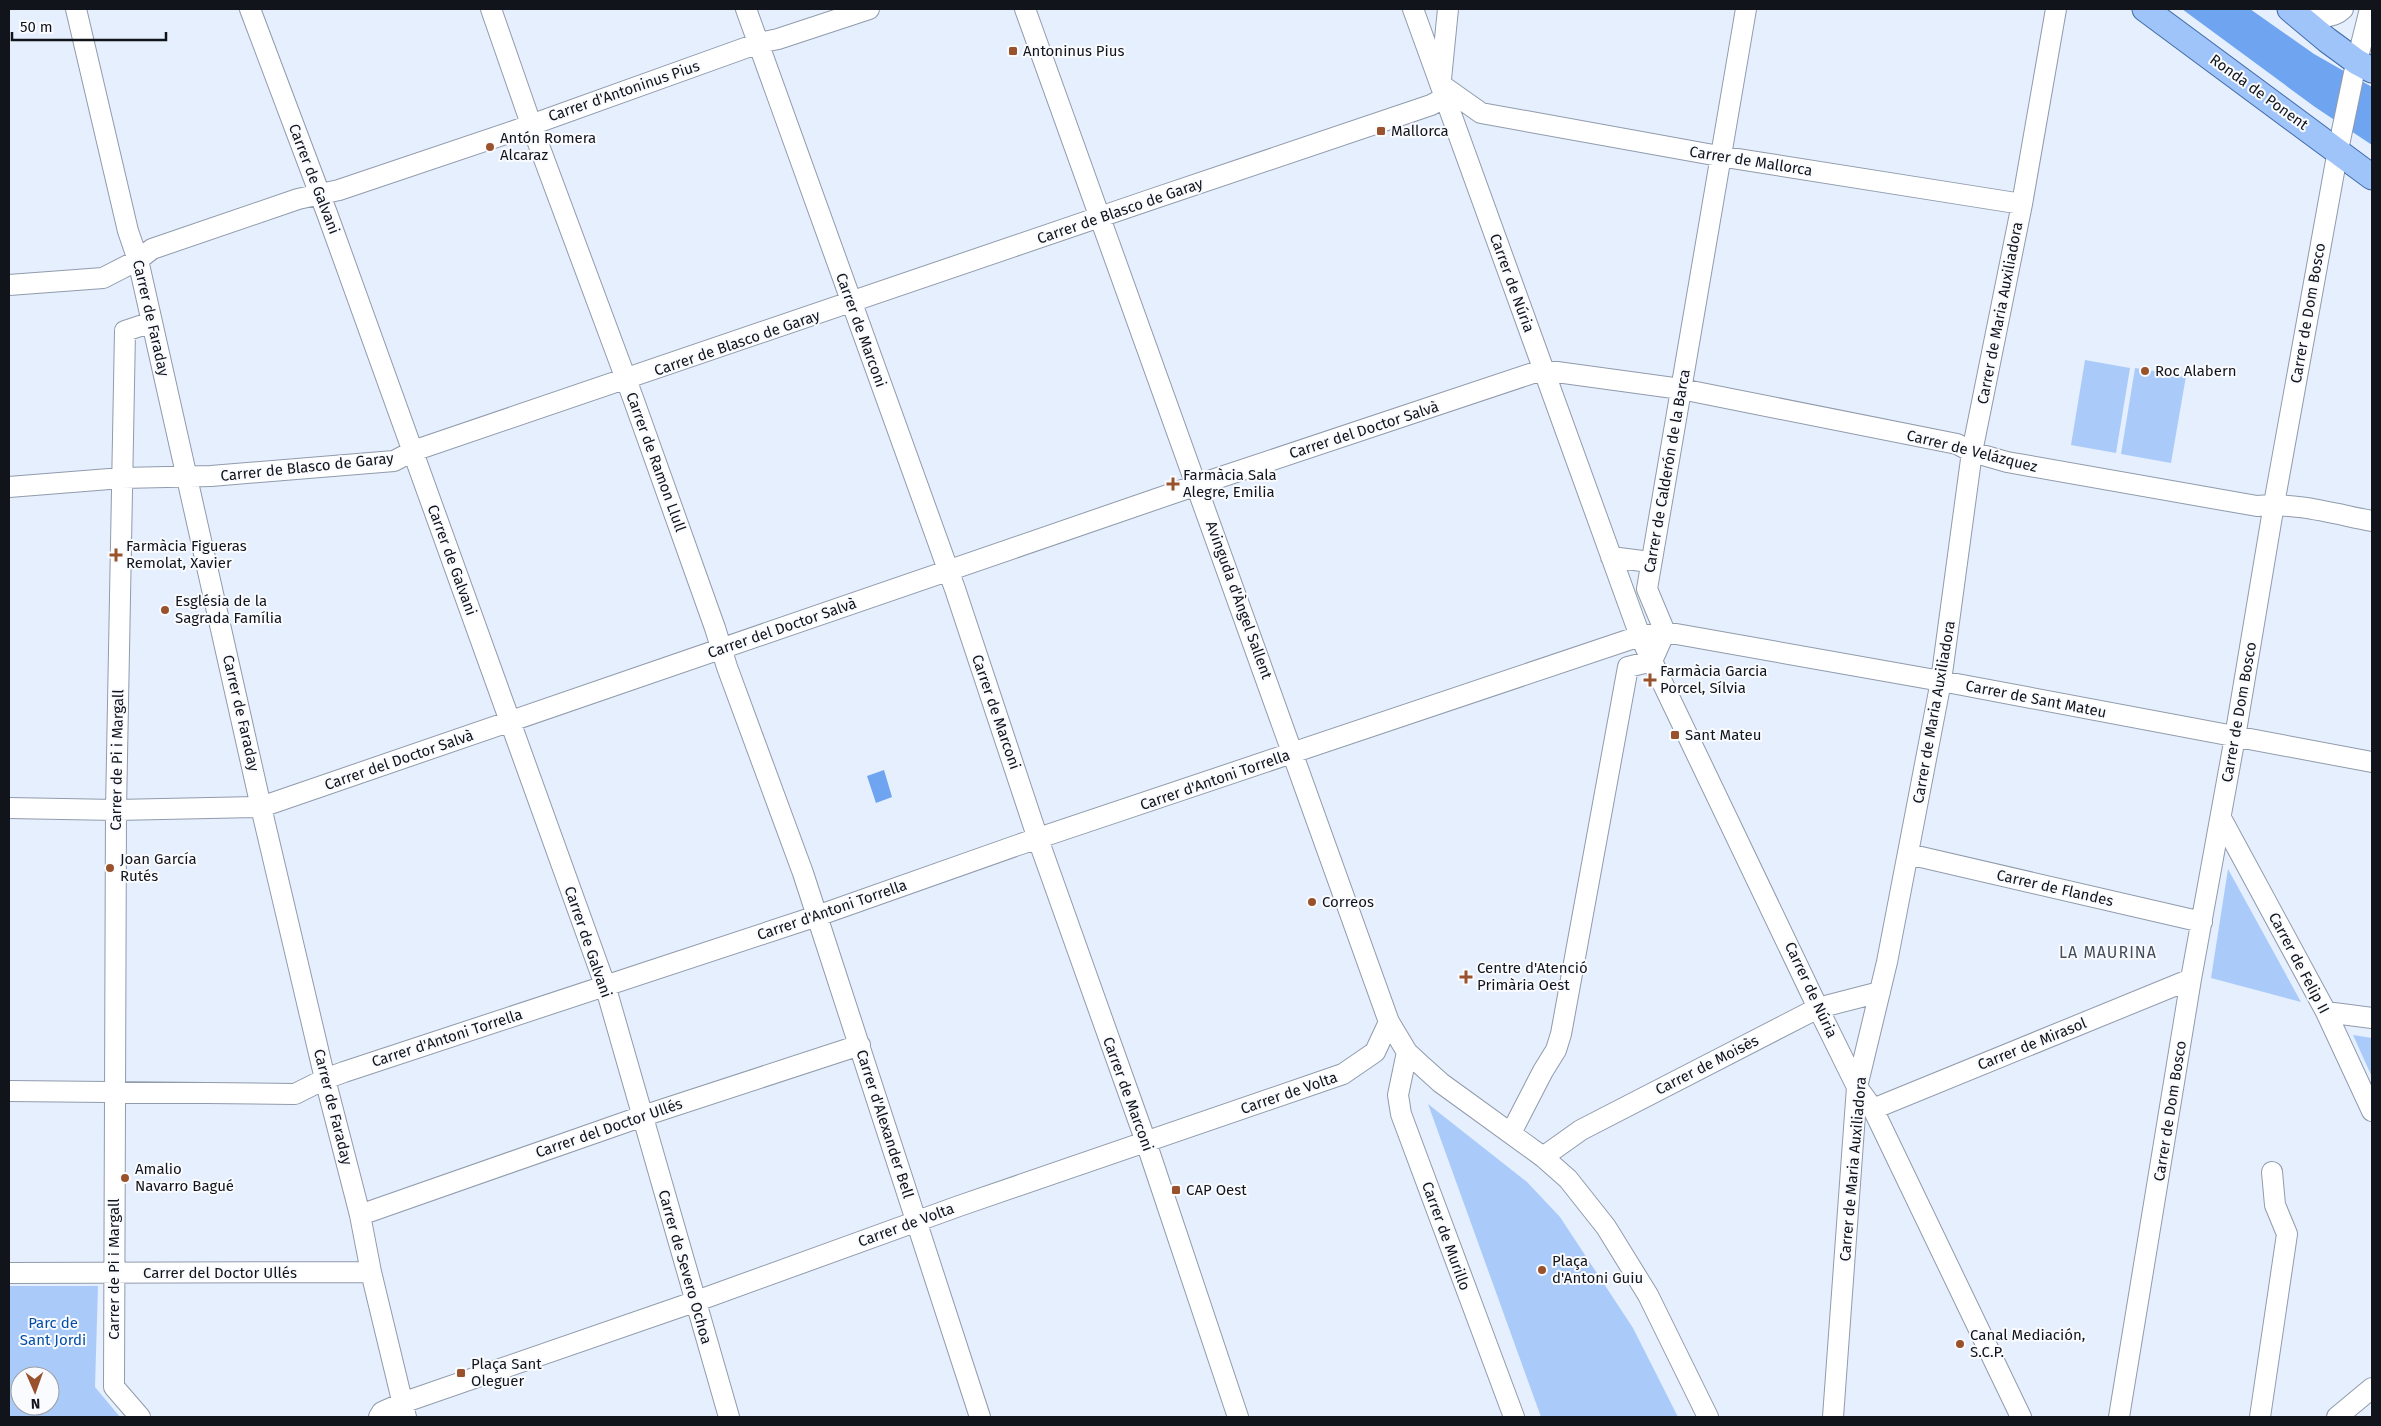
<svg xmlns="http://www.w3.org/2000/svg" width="2381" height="1426" font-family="'Fira Sans',sans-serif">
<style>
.green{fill:#aacbf9;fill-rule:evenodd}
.water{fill:#6fa4f1}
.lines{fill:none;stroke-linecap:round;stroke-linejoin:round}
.minor-casing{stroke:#909bac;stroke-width:22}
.major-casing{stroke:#436da9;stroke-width:27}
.minor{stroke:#fff;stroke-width:20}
.major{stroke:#9ec4fa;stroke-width:25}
.poi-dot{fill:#99522b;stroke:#f9fbff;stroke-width:2}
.labels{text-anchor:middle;stroke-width:4;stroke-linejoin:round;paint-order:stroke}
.poi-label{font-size:15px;fill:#11151b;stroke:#f9fbff;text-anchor:start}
.street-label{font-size:15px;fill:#11151b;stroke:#f9fbff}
.park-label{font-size:15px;fill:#044ea6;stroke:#f9fbff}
.neighbourhood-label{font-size:16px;letter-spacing:1px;fill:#444e5c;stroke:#f9fbff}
</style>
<rect width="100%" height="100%" fill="#e5effd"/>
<!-- green -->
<path class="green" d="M2085,360L2130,368L2116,453L2071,445Z
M2135,368L2186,376L2171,463L2121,454Z
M2228,869L2301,1002L2211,978Z
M2353,1035L2372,1038V1077Z
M1428,1104L1527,1182L1560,1217L1633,1328L1678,1417H1541Z
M9,1286H98L95,1387L120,1417H9ZM20,1376H50V1406H20Z"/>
<!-- water -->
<path class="water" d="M2182,9H2250L2314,54L2372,87V145L2315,107Z
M884,770L892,797L876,803L867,776Z"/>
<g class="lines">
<!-- minor casing -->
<g class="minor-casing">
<path id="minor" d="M76,9L128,231L138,260L261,807L325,1079L360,1215L371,1272L406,1417
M250,9L328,216L605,985L729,1417
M491,9L531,124L633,398L715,628L727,667L803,873L980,1417
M746,9L955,589L1038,839L1146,1142L1238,1417
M1025,9L1389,1022L1407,1052L1421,1065L1441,1083L1543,1157L1568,1179L1606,1227L1648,1295L1708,1417
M1413,9L1640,636L1818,1008L1857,1087L1873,1109L2021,1417
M2296,13C2311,17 2331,21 2343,9
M1441,79L1448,9
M1440,84L1481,113L1719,156L2022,204
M9,285L103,278L138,260L152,249L298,199L339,190L514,131L759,43L778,39L869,9
M9,487L122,478L211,476L394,461L413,451C754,338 1091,218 1431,105L1444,98
M1611,557L1650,562
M9,808L116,810L261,807L1197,485L1542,370L1681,389L1957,444L1972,452L2007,462L2257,506C2295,502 2335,514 2372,521
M2221,818L2326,1012L2372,1111
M1908,854L2202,922
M2326,1012L2372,1018
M1407,1052L1398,1095L1401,1114L1514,1417
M9,1091L295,1094L325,1079L344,1072L817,916L1018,845L1640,636L1665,632L1941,681L2372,762
M1873,1109L2191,979
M1511,1133L1543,1071L1556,1050L1561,1034L1628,667L1652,661L1665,632L1647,589L1746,9
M1543,1157L1581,1130L1818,1008L1880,992
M360,1215L643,1116L860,1045
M9,1273L371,1272
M140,1417L114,1387L116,810L125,331L152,322
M379,1417L382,1412L402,1403L694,1302L959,1206L1343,1074L1375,1052L1389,1022
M1833,1417L1857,1087L1887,962L1941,681L1972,452L2022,204L2056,9
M2119,1417L2191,979L2235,737L2274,504L2338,150L2354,73L2370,9
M2260,1417L2287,1234L2275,1205L2272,1172
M2337,1417L2372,1388"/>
</g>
<!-- major casing -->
<g class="major-casing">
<path id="major" d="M2145,9L2372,177
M2290,9L2327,40L2357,62L2372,70"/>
</g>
<!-- minor -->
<use href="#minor" class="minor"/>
<!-- major -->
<use href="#major" class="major"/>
</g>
<!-- markers -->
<g class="poi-dot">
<rect x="1008" y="46" width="10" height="10" rx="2.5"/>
<rect x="1376" y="126" width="10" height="10" rx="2.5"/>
<circle cx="490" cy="147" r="5"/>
<circle cx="2145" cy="371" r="5"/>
<path d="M1170.5 476.5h5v5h5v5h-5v5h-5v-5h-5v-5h5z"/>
<path d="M113.5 547.5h5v5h5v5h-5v5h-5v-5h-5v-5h5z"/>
<circle cx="165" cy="610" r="5"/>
<path d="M1647.5 672.5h5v5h5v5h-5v5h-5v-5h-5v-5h5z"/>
<rect x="1670" y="730" width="10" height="10" rx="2.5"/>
<circle cx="110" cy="868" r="5"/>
<circle cx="1312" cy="902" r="5"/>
<path d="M1463.5 969.5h5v5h5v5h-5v5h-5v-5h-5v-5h5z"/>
<circle cx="125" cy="1178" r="5"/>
<rect x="1171" y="1185" width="10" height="10" rx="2.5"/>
<circle cx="1542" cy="1270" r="5"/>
<circle cx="1960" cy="1344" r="5"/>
<rect x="456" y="1368" width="10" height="10" rx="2.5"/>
</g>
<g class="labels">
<!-- poi labels -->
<g class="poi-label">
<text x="1023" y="56">Antoninus Pius</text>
<text x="1391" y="136">Mallorca</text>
<text x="500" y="143">Antón Romera<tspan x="500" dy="17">Alcaraz</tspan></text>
<text x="2155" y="376">Roc Alabern</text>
<text x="1183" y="480">Farmàcia Sala<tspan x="1183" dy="17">Alegre, Emilia</tspan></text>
<text x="126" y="551">Farmàcia Figueras<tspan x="126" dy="17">Remolat, Xavier</tspan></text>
<text x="175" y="606">Església de la<tspan x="175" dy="17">Sagrada Família</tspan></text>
<text x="1660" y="676">Farmàcia Garcia<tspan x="1660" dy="17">Porcel, Sílvia</tspan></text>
<text x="1685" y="740">Sant Mateu</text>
<text x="120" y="864">Joan García<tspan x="120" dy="17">Rutés</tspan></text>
<text x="1322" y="907">Correos</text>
<text x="1477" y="973">Centre d'Atenció<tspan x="1477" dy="17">Primària Oest</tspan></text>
<text x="135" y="1174">Amalio<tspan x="135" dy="17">Navarro Bagué</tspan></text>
<text x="1186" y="1195">CAP Oest</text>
<text x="1552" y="1266">Plaça<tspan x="1552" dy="17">d'Antoni Guiu</tspan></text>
<text x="1970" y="1340">Canal Mediación,<tspan x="1970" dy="17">S.C.P.</tspan></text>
<text x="471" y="1369">Plaça Sant<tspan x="471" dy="17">Oleguer</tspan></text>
</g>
<!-- street labels -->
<g class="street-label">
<text transform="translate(624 91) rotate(-19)" y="5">Carrer d'Antoninus Pius</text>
<text transform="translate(2259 92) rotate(36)" y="5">Ronda de Ponent</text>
<text transform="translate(1751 161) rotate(9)" y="5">Carrer de Mallorca</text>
<text transform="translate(314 179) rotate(69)" y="5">Carrer de Galvani</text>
<text transform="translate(1120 211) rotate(-19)" y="5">Carrer de Blasco de Garay</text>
<text transform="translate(1512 283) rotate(70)" y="5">Carrer de Núria</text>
<text transform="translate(2000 313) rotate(-79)" y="5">Carrer de Maria Auxiliadora</text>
<text transform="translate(2308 313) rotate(-80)" y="5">Carrer de Dom Bosco</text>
<text transform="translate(151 318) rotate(77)" y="5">Carrer de Faraday</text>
<text transform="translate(861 330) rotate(70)" y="5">Carrer de Marconi</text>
<text transform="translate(737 343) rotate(-19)" y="5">Carrer de Blasco de Garay</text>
<text transform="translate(1364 430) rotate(-18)" y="5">Carrer del Doctor Salvà</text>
<text transform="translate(1972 451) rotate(14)" y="5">Carrer de Velázquez</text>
<text transform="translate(656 462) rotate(70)" y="5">Carrer de Ramon Llull</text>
<text transform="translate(307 467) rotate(-6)" y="5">Carrer de Blasco de Garay</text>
<text transform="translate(1667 471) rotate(-80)" y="5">Carrer de Calderón de la Barca</text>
<text transform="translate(452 560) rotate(70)" y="5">Carrer de Galvani</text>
<text transform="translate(1239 600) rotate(70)" y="5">Avinguda d'Àngel Sallent</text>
<text transform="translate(782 628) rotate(-19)" y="5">Carrer del Doctor Salvà</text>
<text transform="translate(2036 699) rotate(11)" y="5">Carrer de Sant Mateu</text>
<text transform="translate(996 712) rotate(71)" y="5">Carrer de Marconi</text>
<text transform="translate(1934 712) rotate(-80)" y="5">Carrer de Maria Auxiliadora</text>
<text transform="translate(2239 712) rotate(-80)" y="5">Carrer de Dom Bosco</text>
<text transform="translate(241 713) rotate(77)" y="5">Carrer de Faraday</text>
<text transform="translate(117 760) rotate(-89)" y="5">Carrer de Pi i Margall</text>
<text transform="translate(399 760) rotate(-19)" y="5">Carrer del Doctor Salvà</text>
<text transform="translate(1215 780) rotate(-19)" y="5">Carrer d'Antoni Torrella</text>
<text transform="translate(2055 888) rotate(13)" y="5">Carrer de Flandes</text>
<text transform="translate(832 910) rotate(-19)" y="5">Carrer d'Antoni Torrella</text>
<text transform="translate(588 942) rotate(71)" y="5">Carrer de Galvani</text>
<text transform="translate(2299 963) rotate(62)" y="5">Carrer de Felip II</text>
<text transform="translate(1811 990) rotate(65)" y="5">Carrer de Núria</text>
<text transform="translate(447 1038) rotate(-18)" y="5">Carrer d'Antoni Torrella</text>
<text transform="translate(2032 1044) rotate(-22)" y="5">Carrer de Mirasol</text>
<text transform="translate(1707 1065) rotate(-27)" y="5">Carrer de Moisès</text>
<text transform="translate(1289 1093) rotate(-19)" y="5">Carrer de Volta</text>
<text transform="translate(1128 1094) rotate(70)" y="5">Carrer de Marconi</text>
<text transform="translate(333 1107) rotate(76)" y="5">Carrer de Faraday</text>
<text transform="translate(2170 1111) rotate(-81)" y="5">Carrer de Dom Bosco</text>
<text transform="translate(885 1124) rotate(72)" y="5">Carrer d'Alexander Bell</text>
<text transform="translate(609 1128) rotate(-19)" y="5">Carrer del Doctor Ullés</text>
<text transform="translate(1853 1169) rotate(-85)" y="5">Carrer de Maria Auxiliadora</text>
<text transform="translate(906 1225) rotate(-20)" y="5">Carrer de Volta</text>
<text transform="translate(1446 1236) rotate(70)" y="5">Carrer de Murillo</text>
<text transform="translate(685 1267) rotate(74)" y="5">Carrer de Severo Ochoa</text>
<text transform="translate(114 1269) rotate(-90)" y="5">Carrer de Pi i Margall</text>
<text x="220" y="1278">Carrer del Doctor Ullés</text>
</g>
<!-- park labels -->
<g class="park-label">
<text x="53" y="1328">Parc de<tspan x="53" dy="17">Sant Jordi</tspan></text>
</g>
<!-- neighbourhood labels -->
<g class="neighbourhood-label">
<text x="2108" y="958">LA MAURINA</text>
</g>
</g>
<!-- border -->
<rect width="2381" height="1426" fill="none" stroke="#11151b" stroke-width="20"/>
<!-- north arrow -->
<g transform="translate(35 1391) rotate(178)"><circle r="24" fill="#f9fbff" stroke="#9c9fa4"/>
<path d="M0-4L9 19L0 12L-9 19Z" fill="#99522b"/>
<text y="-8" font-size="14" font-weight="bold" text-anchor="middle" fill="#11151b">N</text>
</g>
<!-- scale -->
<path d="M12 32v8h154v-8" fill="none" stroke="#11151b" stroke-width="2.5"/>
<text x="20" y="32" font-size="15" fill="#11151b" stroke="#f9fbff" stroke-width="4" paint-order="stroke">50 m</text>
</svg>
